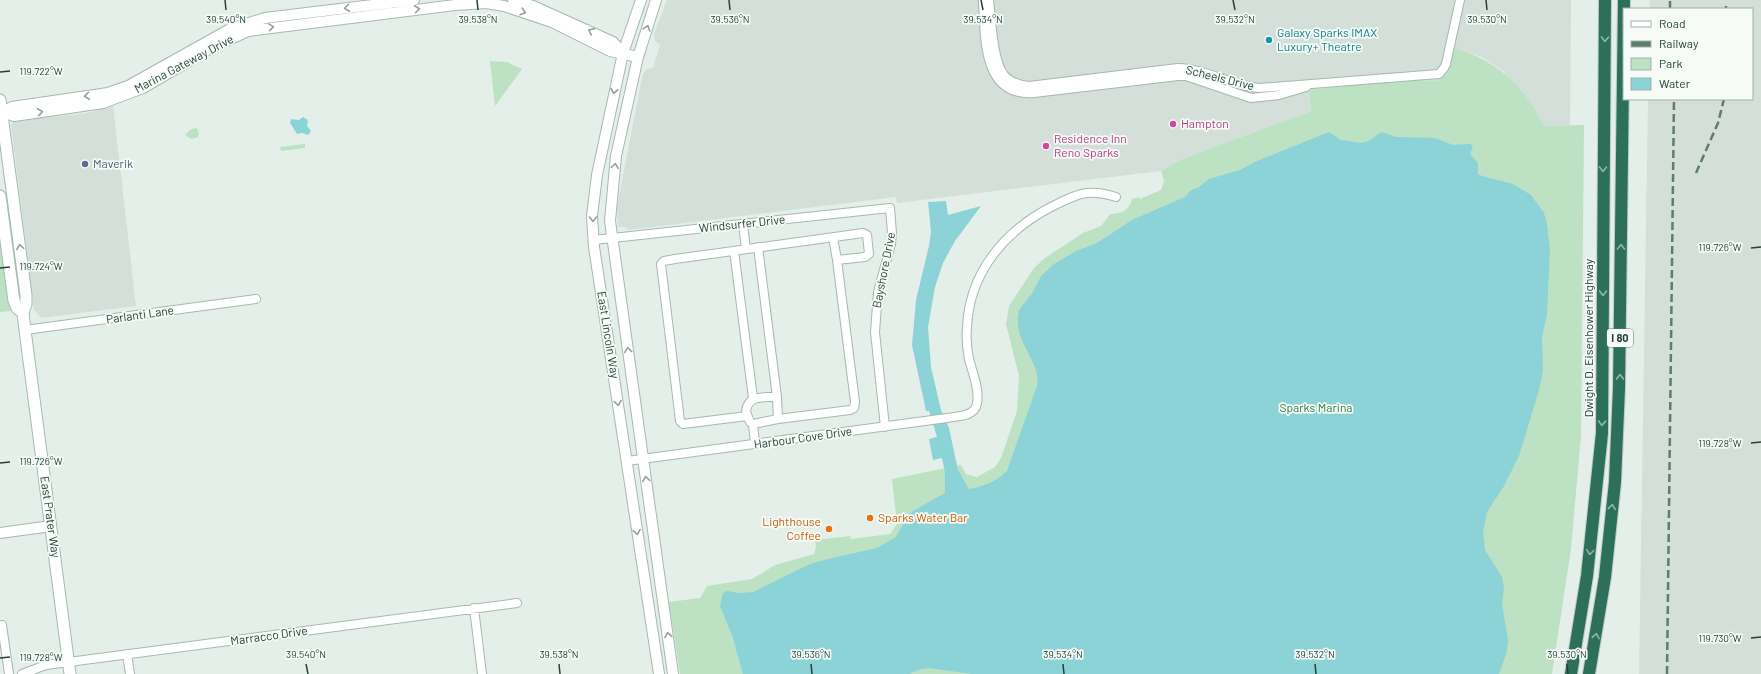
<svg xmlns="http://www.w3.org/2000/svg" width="1761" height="674" font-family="Barlow,sans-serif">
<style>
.built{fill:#d3dfd8}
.green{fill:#bde1c3}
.water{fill:#8bd3d6}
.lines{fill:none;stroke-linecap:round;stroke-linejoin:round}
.minor-casing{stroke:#a7b8b0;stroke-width:10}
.tertiary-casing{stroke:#a7b8b0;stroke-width:12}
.secondary-casing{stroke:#a3bbb0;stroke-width:13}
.motorway-casing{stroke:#c1cac7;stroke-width:14}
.minor{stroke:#fff;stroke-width:8}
.tertiary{stroke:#fff;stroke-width:10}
.secondary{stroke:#fff;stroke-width:11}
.motorway{stroke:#2c705b;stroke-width:12}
.rail{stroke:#5d7d71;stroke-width:2.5;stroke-dasharray:8 4;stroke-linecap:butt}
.oneway{stroke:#91a09a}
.oneway2{stroke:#91b6aa}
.ticks{fill:none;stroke:#234236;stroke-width:1.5}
.culture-dot{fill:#0f9aa8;stroke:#f6fbf8;stroke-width:1.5}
.hotel-dot{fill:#d1479c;stroke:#f6fbf8;stroke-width:1.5}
.service-dot{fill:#5c6f8a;stroke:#f6fbf8;stroke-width:1.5}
.food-dot{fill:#e8710a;stroke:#f6fbf8;stroke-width:1.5}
.labels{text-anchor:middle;stroke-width:3.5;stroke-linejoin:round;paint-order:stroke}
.shield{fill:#f6fbf8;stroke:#627a70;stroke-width:1}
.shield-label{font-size:11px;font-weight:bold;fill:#234236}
.culture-label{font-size:12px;fill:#0d838f;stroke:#f6fbf8;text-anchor:start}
.street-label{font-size:12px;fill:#234236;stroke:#f6fbf8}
.hotel-label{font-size:12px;fill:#b23c85;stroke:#f6fbf8;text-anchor:start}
.service-label{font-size:12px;fill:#4e5e75;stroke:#f6fbf8;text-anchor:start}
.park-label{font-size:12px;fill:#2a7c40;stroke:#f6fbf8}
.food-label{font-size:12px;fill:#c56008;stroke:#f6fbf8;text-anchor:start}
.ticks-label{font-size:10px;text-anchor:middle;fill:#234236;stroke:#f6fbf8;stroke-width:3.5;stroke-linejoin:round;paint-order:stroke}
</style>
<rect width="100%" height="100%" fill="#e5efe9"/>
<!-- built -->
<path class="built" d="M667,0H1571L1570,125L1544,126L1529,101L1503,71L1482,57L1454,48L1446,75L1437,81L1309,91L1311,111L1180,160L1161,171L897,203L896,197L628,230L626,227H618L617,207L642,77L646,69L653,68L660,45L655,41L654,34Z
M1650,0H1761V674H1639L1648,99H1752V9H1650Z
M113,106L136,306L41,318L34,310L11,124L16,121L87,113Z"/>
<!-- green -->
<path class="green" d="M1454,48C1497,60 1524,86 1544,126L1584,125L1581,436L1571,549L1552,674H680L669,602L700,598L707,586L752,579L775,565L814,554L816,547L815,540L850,536L851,539L890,534L897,524L892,479L961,465L966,474L977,477L995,467L1001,458L1017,411L1019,376L1006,324L1009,306L1034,268L1045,258L1083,233L1101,226L1110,214C1121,214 1129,211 1132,199L1139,197L1140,199L1161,190L1164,181L1161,171L1180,160L1311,111L1309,90L1401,81H1437L1446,75Z
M490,61L507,62L522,69L495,106Z
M197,128L199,134L198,137L191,139L185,135L191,129Z
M305,144V148L281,151L280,147Z
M0,229L11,311L0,312Z"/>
<!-- water -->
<path class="water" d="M303,117L308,120L307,126L311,131L308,135L302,133L297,134L290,123L291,119L299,120Z
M1329,132L1341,140L1361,143L1369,141L1381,132L1396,137L1435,138L1453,145L1470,144L1473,146L1470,154L1478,163V174L1482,176L1513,184L1531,195L1544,213L1547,224L1550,250L1547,314L1542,337L1543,371L1539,390L1519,456L1504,486L1487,512L1483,532L1485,550L1502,577L1504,587L1502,605L1508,640L1507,651L1499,674H972L928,668L921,669L909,674H743L732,635L720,606L723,593L727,591L739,593L753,592L810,564L828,559L877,548L896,537L907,517L913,511L945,493V473L942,458L933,460L929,439L937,437L929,411H926L912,345L916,300L929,246L931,232L928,202L946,201L948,215L981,206L955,241L943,263L935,287L928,327L931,367L941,410L949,428L958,470L969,489C983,487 997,481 1007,471L1037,386C1042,360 1011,342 1019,310L1033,292L1041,276L1054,264L1076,251L1097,243L1132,220L1185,197L1190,191L1199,187L1209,179L1240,170L1257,161Z"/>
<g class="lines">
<!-- minor casing -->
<g class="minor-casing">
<path id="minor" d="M983,0C985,37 982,97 1034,93L1178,76H1186L1251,98L1279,95L1306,87
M989,0C991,18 993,62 1004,75C1011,83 1020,85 1029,86L1178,68C1207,69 1232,86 1260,88L1439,74L1444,68L1446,64L1460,0
M743,224L746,249
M833,237L837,260
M594,240L890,208L892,233L891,244L878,292L875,332L885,427
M758,247L777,397
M734,251L753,398
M25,330L256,299
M747,416L683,424L680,421L661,264L664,261L675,259L863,233L867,235L869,254L865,257L837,260L855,402L854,408L850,410L778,419
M753,424L750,422L746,412C747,395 764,397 777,397L778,419L753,424L755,444
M627,461L947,418C958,416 975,417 977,403C980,390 972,371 969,359C967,349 966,338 967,328C969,274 1003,232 1051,207C1077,194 1087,188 1116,197
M474,608L482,674
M2,625L9,674
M127,654L130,674
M22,674L46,665L517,603"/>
</g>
<!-- tertiary casing -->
<g class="tertiary-casing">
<path id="tertiary" d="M513,0L533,6L613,42L623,53
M641,0L623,53L597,175L592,216L594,247L659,674
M656,0L638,57L616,156L610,221L673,674
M2,112L14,116L103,103L143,88L211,48L248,31L455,5L486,3L504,6L552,22L610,51L638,57
M0,113L12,107L108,93L128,86L230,29L265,18L414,0
M0,533L51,526"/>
</g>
<!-- secondary casing -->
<g class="secondary-casing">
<path id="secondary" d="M0,100L26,295V304L23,313L25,330L70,674
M0,196L14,301L17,308L23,313"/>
</g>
<!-- motorway casing -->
<g class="motorway-casing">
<path id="motorway" d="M1571,674L1587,576L1602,433L1605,0
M1589,674L1605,577L1615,482L1619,388L1624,0"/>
</g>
<!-- minor -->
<use href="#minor" class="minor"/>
<!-- tertiary -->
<use href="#tertiary" class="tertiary"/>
<!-- secondary -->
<use href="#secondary" class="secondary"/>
<!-- motorway -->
<use href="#motorway" class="motorway"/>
<!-- rail -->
<path class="rail" d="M1670,9V0
M1726,9V6
M1696,173L1718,123L1724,99
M1667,674L1674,99"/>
</g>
<!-- one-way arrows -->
<defs><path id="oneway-chevron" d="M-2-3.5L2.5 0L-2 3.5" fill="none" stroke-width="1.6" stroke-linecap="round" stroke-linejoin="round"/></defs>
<g class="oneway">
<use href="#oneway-chevron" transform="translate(347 8) rotate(173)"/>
<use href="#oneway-chevron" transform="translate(417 9) rotate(-7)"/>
<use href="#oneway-chevron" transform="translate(523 12) rotate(18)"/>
<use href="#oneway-chevron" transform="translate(271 27) rotate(-9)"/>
<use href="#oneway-chevron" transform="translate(647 28) rotate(-72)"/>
<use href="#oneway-chevron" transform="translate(591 31) rotate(-155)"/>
<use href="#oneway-chevron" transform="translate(614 91) rotate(102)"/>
<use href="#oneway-chevron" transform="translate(87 96) rotate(172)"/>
<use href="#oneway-chevron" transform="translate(40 112) rotate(-8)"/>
<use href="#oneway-chevron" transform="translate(615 166) rotate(-82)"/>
<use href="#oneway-chevron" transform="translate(593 219) rotate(90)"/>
<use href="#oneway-chevron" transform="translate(20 247) rotate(-98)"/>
<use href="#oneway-chevron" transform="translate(628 350) rotate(-98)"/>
<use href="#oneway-chevron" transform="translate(618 403) rotate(81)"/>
<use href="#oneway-chevron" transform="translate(646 479) rotate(-98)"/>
<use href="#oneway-chevron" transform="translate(637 532) rotate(81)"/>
<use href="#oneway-chevron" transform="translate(668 635) rotate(-99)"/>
</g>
<g class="oneway2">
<use href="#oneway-chevron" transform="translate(1605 39) rotate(91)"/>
<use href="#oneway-chevron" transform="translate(1603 169) rotate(91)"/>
<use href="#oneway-chevron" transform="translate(1621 247) rotate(-89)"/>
<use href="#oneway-chevron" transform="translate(1603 293) rotate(90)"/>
<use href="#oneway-chevron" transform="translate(1620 377) rotate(-89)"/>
<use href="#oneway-chevron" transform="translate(1602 423) rotate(92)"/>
<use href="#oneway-chevron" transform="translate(1612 507) rotate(-84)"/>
<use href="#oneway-chevron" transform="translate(1590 552) rotate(97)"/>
<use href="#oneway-chevron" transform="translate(1596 636) rotate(-80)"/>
</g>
<!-- ticks -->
<path class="ticks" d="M225,0L226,10M477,0L478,10M729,0L730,10M981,0L983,10M1233,0L1235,10M1486,0L1487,10M0,72L10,71M1751,248L1761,247M0,268L10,267M1751,443L1761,442M0,463L10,462M1751,638L1761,637M0,658L10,657M306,664L308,674M559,664L560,674M811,664L812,674M1063,664L1064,674M1315,664L1316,674M1567,664L1568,674"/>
<!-- markers -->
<circle class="culture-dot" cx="1269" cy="40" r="4"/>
<g class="hotel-dot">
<circle cx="1173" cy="124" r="4"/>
<circle cx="1046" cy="146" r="4"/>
</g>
<circle class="service-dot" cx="85" cy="164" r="4"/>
<g class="food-dot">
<circle cx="870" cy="518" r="4"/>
<circle cx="829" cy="529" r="4"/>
</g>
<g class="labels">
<!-- shield labels -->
<rect class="shield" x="1607" y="329" width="26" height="18" rx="3"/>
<g class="shield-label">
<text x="1620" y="342">I 80</text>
</g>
<!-- culture labels -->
<g class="culture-label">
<text x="1277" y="37">Galaxy Sparks IMAX<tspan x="1277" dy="14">Luxury+ Theatre</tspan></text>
</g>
<!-- street labels -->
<g class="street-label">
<text transform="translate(184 64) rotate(-28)" y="4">Marina Gateway Drive</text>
<text transform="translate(1220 78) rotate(14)" y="4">Scheels Drive</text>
<text transform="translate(742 224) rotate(-6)" y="4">Windsurfer Drive</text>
<text transform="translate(884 270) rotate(-79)" y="4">Bayshore Drive</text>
<text transform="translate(140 315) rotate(-8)" y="4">Parlanti Lane</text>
<text transform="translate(608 335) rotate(81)" y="4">East Lincoln Way</text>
<text transform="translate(1589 338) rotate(-90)" y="4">Dwight D. Eisenhower Highway</text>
<text transform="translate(803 438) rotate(-8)" y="4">Harbour Cove Drive</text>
<text transform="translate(50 517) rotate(82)" y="4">East Prater Way</text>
<text transform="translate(269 636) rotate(-8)" y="4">Marracco Drive</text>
</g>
<!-- hotel labels -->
<g class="hotel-label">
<text x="1181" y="128">Hampton</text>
<text x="1054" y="143">Residence Inn<tspan x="1054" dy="14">Reno Sparks</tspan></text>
</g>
<!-- service labels -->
<g class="service-label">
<text x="93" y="168">Maverik</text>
</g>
<!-- park labels -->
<g class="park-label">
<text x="1316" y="412">Sparks Marina</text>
</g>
<!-- food labels -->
<g class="food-label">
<text x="878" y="522">Sparks Water Bar</text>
<text x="821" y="526" text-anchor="end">Lighthouse<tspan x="821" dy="14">Coffee</tspan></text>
</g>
</g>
<g class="ticks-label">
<text x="226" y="23">39.540°N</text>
<text x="478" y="23">39.538°N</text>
<text x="730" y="23">39.536°N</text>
<text x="983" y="23">39.534°N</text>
<text x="1235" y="23">39.532°N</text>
<text x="1487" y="23">39.530°N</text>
<text x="41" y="75">119.722°W</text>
<text x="1720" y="251">119.726°W</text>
<text x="41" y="270">119.724°W</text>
<text x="1720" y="447">119.728°W</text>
<text x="41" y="465">119.726°W</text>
<text x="1720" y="642">119.730°W</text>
<text x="306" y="658">39.540°N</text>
<text x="559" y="658">39.538°N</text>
<text x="811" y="658">39.536°N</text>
<text x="1063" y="658">39.534°N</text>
<text x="1315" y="658">39.532°N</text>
<text x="1567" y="658">39.530°N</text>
<text x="41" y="661">119.728°W</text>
</g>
<!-- legend -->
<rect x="1623" y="8" width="130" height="92" fill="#f6fbf8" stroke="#a2b1aa"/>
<rect x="1631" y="21" width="20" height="6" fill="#ffffff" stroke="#a2b1aa"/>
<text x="1659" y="28" font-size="12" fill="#234236">Road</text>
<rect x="1631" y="41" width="20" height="6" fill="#5d7d71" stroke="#a2b1aa"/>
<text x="1659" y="48" font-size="12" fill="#234236">Railway</text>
<rect x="1631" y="58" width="20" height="12" fill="#bde1c3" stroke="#a2b1aa"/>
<text x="1659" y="68" font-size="12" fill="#234236">Park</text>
<rect x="1631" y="78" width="20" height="12" fill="#8bd3d6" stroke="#a2b1aa"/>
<text x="1659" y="88" font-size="12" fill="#234236">Water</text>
</svg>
